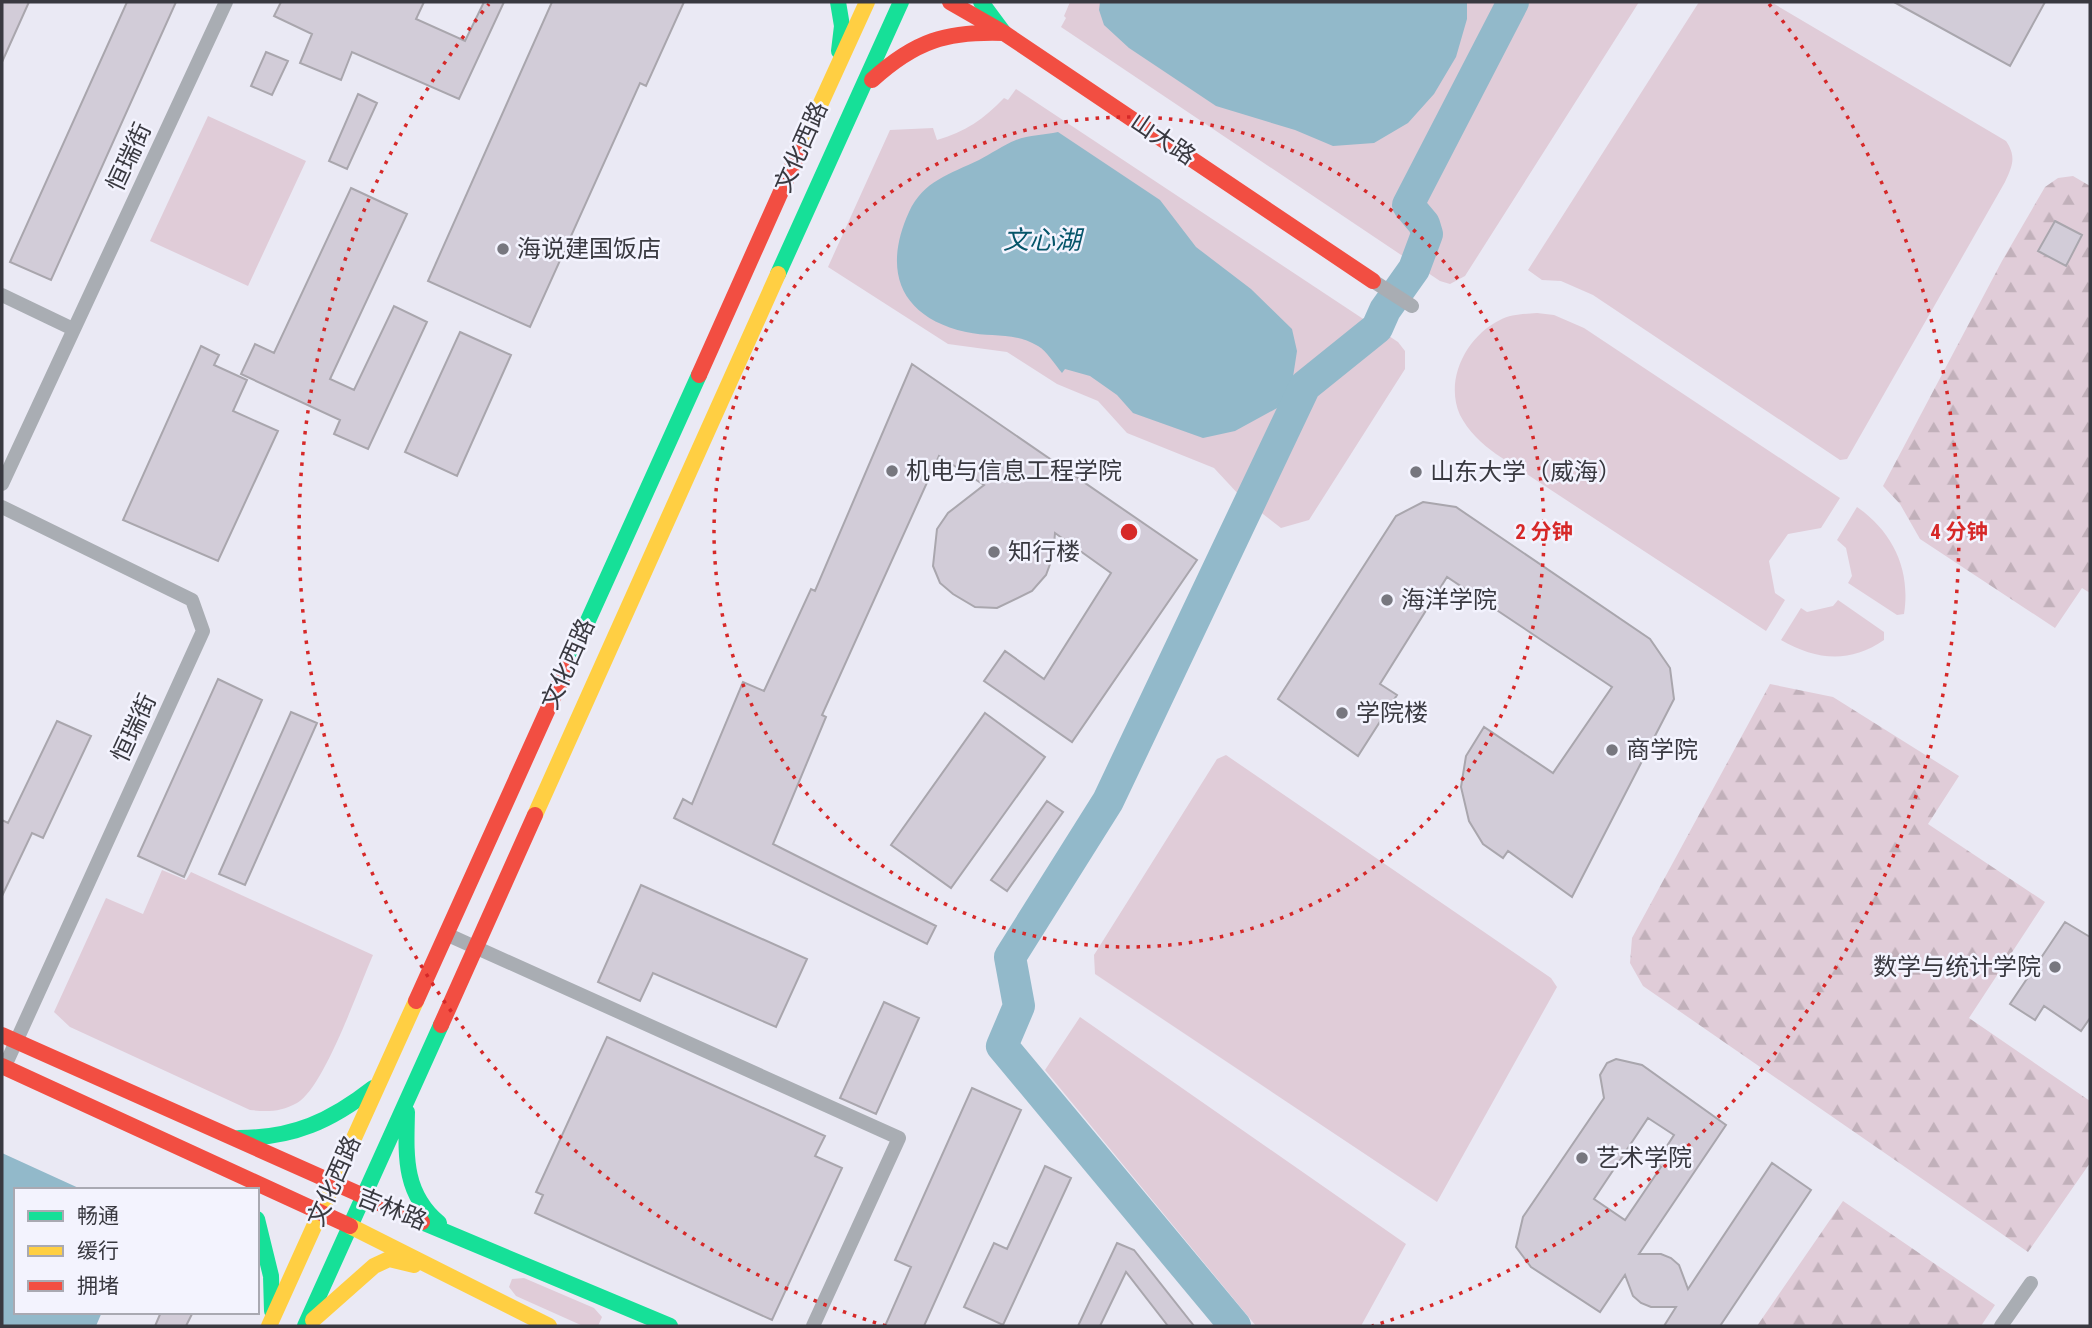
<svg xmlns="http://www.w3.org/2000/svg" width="2092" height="1328" font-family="'Roboto Condensed','Noto Sans SC',sans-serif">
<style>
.green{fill:#e0ccd8}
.forest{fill:url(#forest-firs)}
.water{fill:#92b9ca}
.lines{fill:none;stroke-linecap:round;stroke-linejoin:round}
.river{stroke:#92b9ca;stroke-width:32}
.building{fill:#d2ccd8;stroke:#a9a6ad;stroke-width:2;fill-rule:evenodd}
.street{stroke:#a9adb3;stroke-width:14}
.fast{stroke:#16e098;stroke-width:16}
.slow{stroke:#ffcf43;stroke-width:16}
.jam{stroke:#f24e42;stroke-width:16}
.ring{fill:none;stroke:#d62828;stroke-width:3.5;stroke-dasharray:3.5 7}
.poi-dot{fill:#77777f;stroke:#f3f3fe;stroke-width:2.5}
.labels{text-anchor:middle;stroke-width:5;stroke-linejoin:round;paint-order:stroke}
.street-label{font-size:24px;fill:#393940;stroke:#f3f3fe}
.poi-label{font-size:24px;fill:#393940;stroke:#f3f3fe;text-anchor:start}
.water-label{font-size:26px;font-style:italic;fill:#06556a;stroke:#f3f3fe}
.centre{fill:#d62828;stroke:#f3f3fe;stroke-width:3.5}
.ring-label{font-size:21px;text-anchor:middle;font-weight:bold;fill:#d62828;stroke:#f3f3fe;stroke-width:5;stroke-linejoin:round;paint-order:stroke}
</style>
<defs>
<pattern id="forest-firs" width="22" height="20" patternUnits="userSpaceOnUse" patternTransform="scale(1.75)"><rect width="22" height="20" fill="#e0ccd8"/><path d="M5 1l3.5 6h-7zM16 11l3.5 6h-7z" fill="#c1b0ba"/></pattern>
</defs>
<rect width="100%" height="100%" fill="#eae9f4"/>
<!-- green -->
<path class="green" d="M1070,2H1639L1465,276L1450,284L1440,281L1061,27L1066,18L1064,16Z
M1699,2H1771L2006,141C2017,157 2012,167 2005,182L1847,459L1840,460L1593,295L1561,281L1542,280L1528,270Z
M1016,89L1398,342L1405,351V369L1309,520L1281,528L1241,497L1214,468L1127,433L1098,401L1057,384L1007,352L948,344L828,267L890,130L933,128L937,140C965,132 984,119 1004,98L1008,100Z
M208,116L306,161L248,286L150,241Z
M1537,313L1554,315L1584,328L1840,498L1821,528L1788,534L1769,561L1775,593L1785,600L1766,631L1496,454C1482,444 1468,431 1460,415C1444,379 1467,336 1500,320C1511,314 1525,314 1537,313Z
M1857,507C1893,532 1911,570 1904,614L1897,615L1848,583L1852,576L1846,548L1837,540Z
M1838,600L1884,632V640C1849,664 1816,660 1781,640L1801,608L1807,612L1833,606Z
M1226,755L1551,978L1557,987L1437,1202L1095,974L1094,955L1217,759Z
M162,870L186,880L191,872L373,955C359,987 324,1088 297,1103C281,1112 267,1112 250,1110L70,1027L54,1012L106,898L143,914Z
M1080,1017L1406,1244L1361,1326H1256L1045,1070Z
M524,1278L594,1308L602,1317L598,1326H583L516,1296L509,1287L512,1279Z"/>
<!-- forest -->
<path class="forest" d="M2073,176L2090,186V593L2082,588L2055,628L1920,539L1900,504L1883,486L2002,261L2045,187L2058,178Z
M1770,684L1833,697L1959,776L1928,824L2045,902L1969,1018L2090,1101V1163L2028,1252L1643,986L1630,963L1632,938Z
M1843,1201L1995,1305L1981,1326H1757Z"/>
<!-- water -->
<path class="water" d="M1100,2H1467V19L1456,57L1434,94L1408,123L1374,143L1333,146L1295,130L1216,106L1129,48L1104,25L1099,10Z
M1058,132L1160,200L1196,247L1251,289L1292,329L1297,351L1291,390L1279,407L1235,431L1203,438L1133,413L1117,395L1090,376L1065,369L1062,373C1055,365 1047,351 1038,346C1012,331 992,338 966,332C900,317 882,271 909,212C923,181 950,174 979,160C991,154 1003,145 1016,140C1029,135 1045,135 1058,132Z
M2,1153L83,1190H16V1312H102L96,1326H2Z"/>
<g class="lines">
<!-- river -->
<path class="river" d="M1235,1326L1002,1046L1019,1006L1010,957L1108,801L1305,386L1377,328L1385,310L1414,269L1427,234L1424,224L1408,205L1513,2"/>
</g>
<!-- building -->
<path class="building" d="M2,2H29L2,62Z
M127,2H176L51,280L10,262Z
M281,2H424L416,19L465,41L484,2H504L459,99L352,52L341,80L300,63L312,34L274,16Z
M552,2H684L646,86L640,83L530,327L428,281Z
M1894,2H2045L2010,66Z
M266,52L288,61L272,95L251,86Z
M358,94L377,103L347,169L329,161Z
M351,188L407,214L330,379L354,390L394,306L427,322L368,449L334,434L340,420L241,374L255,344L274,353Z
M2055,221L2082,235L2066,266L2038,251Z
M460,332L511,355L457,476L405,452Z
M201,346L219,355L214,365L247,380L233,411L278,431L218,561L123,520Z
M912,364L1197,560L1072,742L984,681L1005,651L1044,679L1111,573L1055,533L1053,556L1046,575L1032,591L997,608L975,607L953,594L940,583L933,566L937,529L948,513L984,485L939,456L822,715L826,717L773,844L936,926L927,944L674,818L683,799L692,804L743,682L764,691L811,589L815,591Z
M1423,502L1456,507L1650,639L1670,668L1674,699L1572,897L1508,851L1503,858L1483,844L1469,821L1461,787L1466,756L1484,727L1553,773L1612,687L1447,577L1380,684L1397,695L1358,756L1278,699L1396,516Z
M218,679L262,700L184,877L138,856Z
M291,712L317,723L245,885L219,874Z
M985,713L1045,757L951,888L891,845Z
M57,721L91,736L43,838L32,833L2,896V820L8,823Z
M1047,801L1063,812L1007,891L991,880Z
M641,885L807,959L776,1027L653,973L640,1001L598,982Z
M2065,922L2090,937V1018L2081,1031L2044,1006L2035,1020L2010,1004Z
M884,1002L919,1018L876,1114L840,1098Z
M607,1037L825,1136L815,1156L842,1168L772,1320L535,1213L543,1195L536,1192Z
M1616,1059L1642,1065L1726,1125L1639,1254H1661L1671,1258L1679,1265L1688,1289L1772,1163L1811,1190L1720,1326H1664L1676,1307H1651L1641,1303L1633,1296L1625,1275L1600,1312L1531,1267L1516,1247L1523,1217L1604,1098L1600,1075L1607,1063ZM1648,1118L1674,1135L1656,1163L1661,1167L1625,1220L1594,1199Z
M972,1088L1021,1110L924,1326H885L911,1267L895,1260Z
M1045,1166L1071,1178L1003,1325L964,1307L994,1243L1007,1249Z
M1117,1243L1134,1250L1194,1326H1168L1126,1272L1100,1326H1078Z
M161,1312H193L186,1326H155Z"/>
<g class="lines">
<!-- street -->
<path class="street" d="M1373,281L1412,306
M2,295L73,329
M2,484L226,2
M2,507L192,600L203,631L4,1068
M446,934L899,1138L813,1326
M2001,1326L2031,1283"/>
<!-- fast -->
<path class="fast" d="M838,2L842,26L839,51
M981,2L1004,33
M778,274L901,2
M567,667L699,375
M407,1112C406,1155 403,1193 439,1223
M239,1138C293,1138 331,1121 373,1088
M257,1219L271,1276L272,1311
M422,1222L670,1326
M305,1326L441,1025"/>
<!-- slow -->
<path class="slow" d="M800,149L867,2
M535,815L778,274
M350,1226L549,1326
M313,1320L374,1266L389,1259L414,1265
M269,1326L416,1001"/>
<!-- jam -->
<path class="jam" d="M950,2L1004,33L1373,281
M872,80C915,41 946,31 1004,33
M699,375L800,149
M416,1001L567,667
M441,1025L535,815
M2,1035L422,1222
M2,1066L350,1226"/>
</g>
<!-- distance rings -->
<g class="ring">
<circle cx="1129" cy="532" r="415"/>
<path d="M886 1326A830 830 0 0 1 489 4M1769 4A830 830 0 0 1 1372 1326"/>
</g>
<!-- markers -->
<g class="poi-dot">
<circle cx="503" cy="249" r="7"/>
<circle cx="892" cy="471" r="7"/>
<circle cx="1416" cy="472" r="7"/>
<circle cx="994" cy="552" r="7"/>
<circle cx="1387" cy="600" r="7"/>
<circle cx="1342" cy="713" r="7"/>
<circle cx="1612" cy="750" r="7"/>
<circle cx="2055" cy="967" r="7"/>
<circle cx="1582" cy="1158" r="7"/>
</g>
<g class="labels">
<!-- street labels -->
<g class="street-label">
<text transform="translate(1163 139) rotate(34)" y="8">山大路</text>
<text transform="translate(801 147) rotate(-66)" y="8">文化西路</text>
<text transform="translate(129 157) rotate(-65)" y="8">恒瑞街</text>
<text transform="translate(568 664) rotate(-66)" y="8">文化西路</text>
<text transform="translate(134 728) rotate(-65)" y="8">恒瑞街</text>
<text transform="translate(334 1181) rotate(-66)" y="8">文化西路</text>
<text transform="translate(392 1209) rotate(22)" y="8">吉林路</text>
</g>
<!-- poi labels -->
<g class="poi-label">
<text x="517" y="257">海说建国饭店</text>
<text x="906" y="479">机电与信息工程学院</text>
<text x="1430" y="480">山东大学（威海）</text>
<text x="1008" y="560">知行楼</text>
<text x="1401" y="608">海洋学院</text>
<text x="1356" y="721">学院楼</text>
<text x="1626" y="758">商学院</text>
<text x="2041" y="975" text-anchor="end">数学与统计学院</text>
<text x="1596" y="1166">艺术学院</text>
</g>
<!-- water labels -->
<g class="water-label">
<text x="1042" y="249">文心湖</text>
</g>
</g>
<circle cx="1129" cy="532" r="10" class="centre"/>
<g class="ring-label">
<text x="1544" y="539">2 分钟</text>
<text x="1959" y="539">4 分钟</text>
</g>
<!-- border -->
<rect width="2092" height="1328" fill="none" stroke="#393940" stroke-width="7"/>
<!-- legend -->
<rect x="14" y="1188" width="245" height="126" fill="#f3f3fe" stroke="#a9a9b2" stroke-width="2"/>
<rect x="28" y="1211" width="35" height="10" fill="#16e098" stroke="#a9a9b2" stroke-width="2"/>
<text x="77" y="1223" font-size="21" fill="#393940">畅通</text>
<rect x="28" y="1246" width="35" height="10" fill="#ffcf43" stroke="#a9a9b2" stroke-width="2"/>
<text x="77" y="1258" font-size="21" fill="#393940">缓行</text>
<rect x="28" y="1281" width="35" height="10" fill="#f24e42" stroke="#a9a9b2" stroke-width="2"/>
<text x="77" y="1293" font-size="21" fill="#393940">拥堵</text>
</svg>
